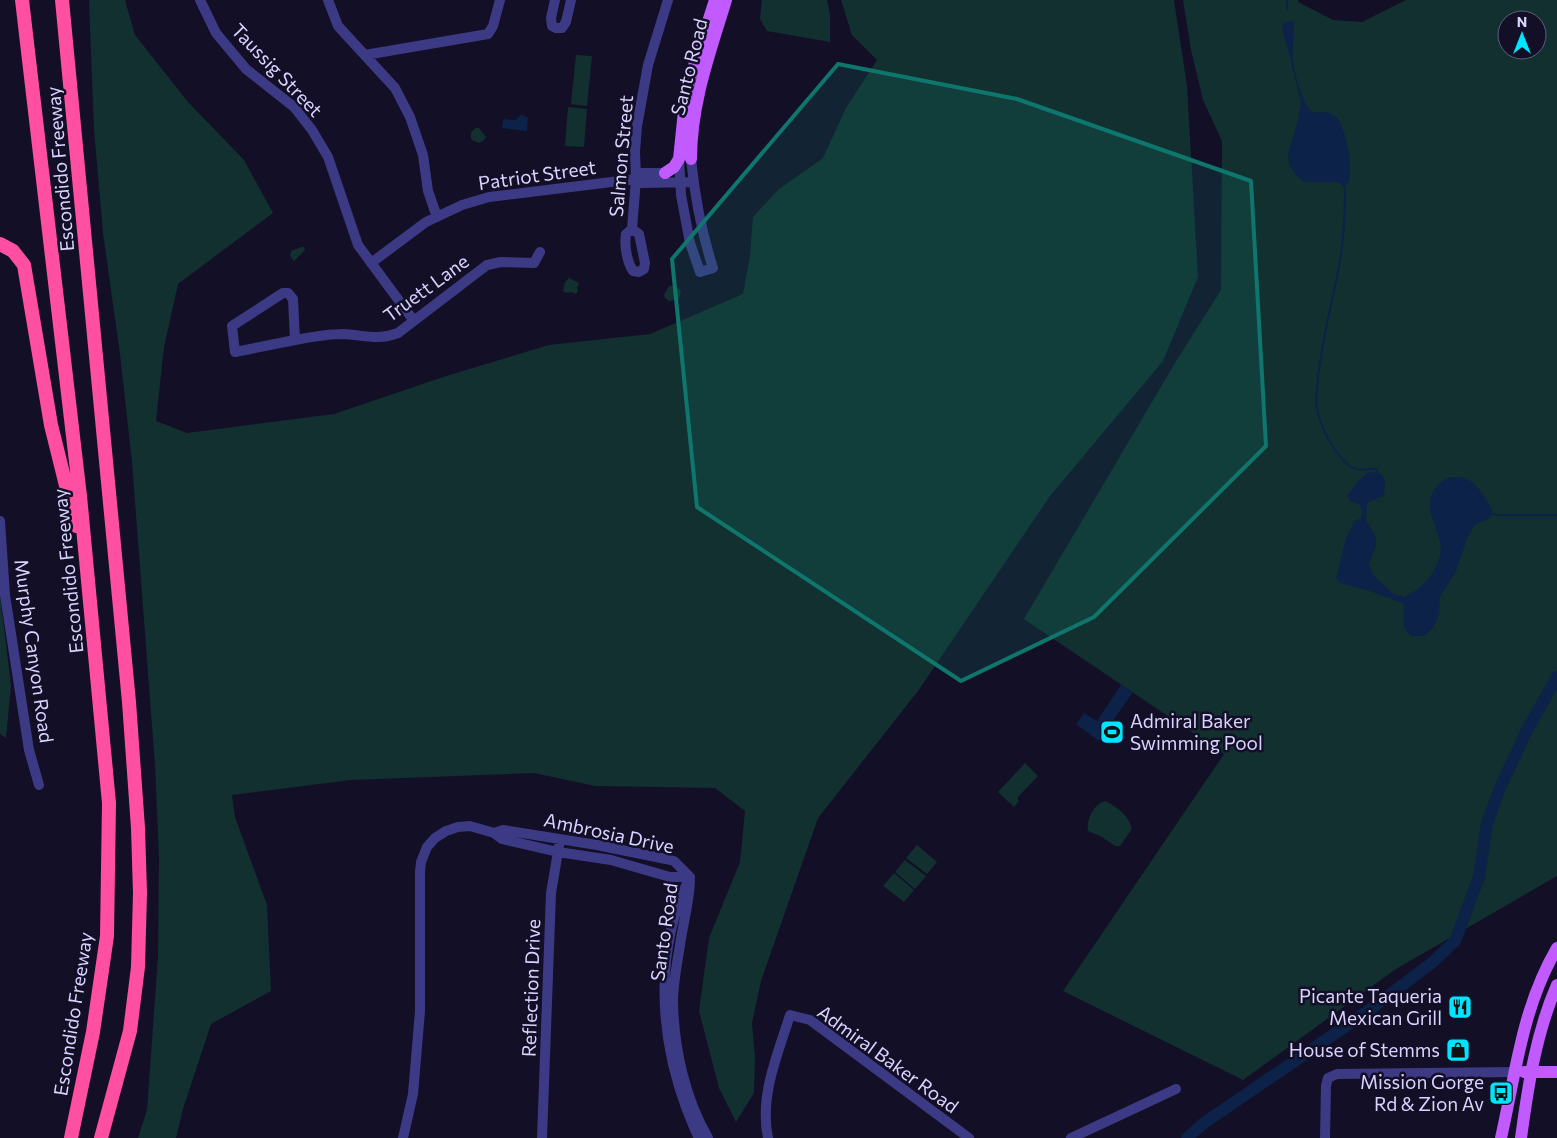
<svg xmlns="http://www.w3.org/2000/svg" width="1557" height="1138" font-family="Commissioner,sans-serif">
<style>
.green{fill:#12302f;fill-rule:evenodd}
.water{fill:#0c2248}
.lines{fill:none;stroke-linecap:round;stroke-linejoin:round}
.stream{stroke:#0c2248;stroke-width:2}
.river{stroke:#0c2248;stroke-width:12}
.minor{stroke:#3d3a85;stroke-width:10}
.major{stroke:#c25bff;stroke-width:12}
.highway{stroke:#ff4fa3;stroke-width:14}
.marked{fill:#0f766e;fill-opacity:0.2;stroke:#0f766e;stroke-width:4;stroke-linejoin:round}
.labels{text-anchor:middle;stroke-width:5;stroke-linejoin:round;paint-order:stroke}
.street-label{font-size:19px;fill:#d9d4ff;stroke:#130f26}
.poi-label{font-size:19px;fill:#d9d4ff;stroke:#130f26;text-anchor:end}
</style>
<rect width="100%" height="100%" fill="#130f26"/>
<!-- green -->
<path class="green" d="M89,0H125L135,35L188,102L244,160L273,213L178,284L164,347L156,421L187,433L334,414L446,376L549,345L650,334L743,294L750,256L753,217L778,190L823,158L846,108L877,60L852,35L841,0H1174L1187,86L1198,277L1163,361L1050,496L918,691L818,818L761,981L752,1023L755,1058L754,1093L736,1122L719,1088L699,1011L709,938L740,862L745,811L715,788L595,786L534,773L351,780L232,795L235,817L267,905L271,991L211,1024L183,1109L176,1138H138L147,1110L158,956L159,857L155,765L132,462L120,354L103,233L94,130Z
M762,0H827L830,14V42L767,31L760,19Z
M1183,0H1298V2L1333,20L1362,22L1406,0H1557V876L1396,969L1243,1080L1063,991L1224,754L1024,619L1175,363L1221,290L1222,141L1203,100L1191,50ZM1507,20H1537V50H1507Z
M576,55L592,56L587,106L571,104Z
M568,107L587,109L584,147L565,146Z
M477,128H479L486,137L483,141L479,143L472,140C469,135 471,130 477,128Z
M302,247H304L305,250L294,261L290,256L291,251Z
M569,278L579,283L577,288L578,291L576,294L571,292L566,293L563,291L565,282Z
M669,286H673L681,290L678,302L673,300L669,301L665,298L664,295Z
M0,595L11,685L6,738L0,734Z
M1025,763L1038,776L1017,798L1019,801L1014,807L998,792Z
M1106,801C1119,809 1128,814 1132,829L1120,846H1115L1102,837L1088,831C1086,820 1094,803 1106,801Z
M917,845L937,862L927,874L906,858Z
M905,860L926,876L915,889L895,872Z
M894,873L914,890L904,902L883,886Z"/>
<!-- water -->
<path class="water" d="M1293,21C1295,31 1293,37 1293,47C1291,64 1298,85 1304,100C1313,122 1323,106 1335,116C1346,124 1355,173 1347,185L1336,182H1304L1296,175L1289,164L1288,153L1298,121L1301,103L1289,53L1284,37L1282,27L1284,22Z
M520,115H523L528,118L527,131L502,128L503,119L516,120Z
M1369,472L1382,474L1385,481L1384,496L1367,503L1366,520L1375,535L1376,540V546L1369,564L1371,570L1374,576L1392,593L1404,597C1421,589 1433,577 1439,559C1449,533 1413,508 1440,483C1444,479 1450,477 1457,477C1476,478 1483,495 1492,509L1490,518L1475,525L1468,536L1456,571L1440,597L1439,614L1433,628L1424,636H1411C1401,627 1403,617 1404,604L1370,591L1340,583L1336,578L1346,538L1354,522L1361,518L1362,511L1359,504L1351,502L1347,496L1360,479Z
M1121,685L1133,692L1099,741L1076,724L1084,713L1097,721Z"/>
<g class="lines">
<!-- stream -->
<path class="stream" d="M1287,9V0
M1342,183L1345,188C1345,212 1344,237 1340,261C1333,300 1322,338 1318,378C1318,385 1316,393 1316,401C1317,422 1334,455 1351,467C1360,472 1368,468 1377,469L1378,474
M1489,514L1499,515H1557"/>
<!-- river -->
<path class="river" d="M1187,1138L1204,1123L1368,1011L1433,962L1455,941L1479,877L1487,823L1500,788L1527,730L1557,677"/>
<!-- minor -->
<path class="minor" d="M200,0L216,33L246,69L294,107L312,130L328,157L358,245L414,321
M328,0L338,26L395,88L410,117L423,155L428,191L437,217
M555,0L551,18L552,26L556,28H562L566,22L571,0
M365,55L488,34L493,26L500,0
M679,159L681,195L690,243L700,272L713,268C701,231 695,198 691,159
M636,179L641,173H665
M632,229L639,234L645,263L644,269L639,272L633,271C627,262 624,245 626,234L632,229L636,179L635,151L637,126L648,65L668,0
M371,263L426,222L462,205L489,197L636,179L642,183L694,182
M283,293H288L293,299L295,340L235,352L232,326Z
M295,340C311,337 327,334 343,334C364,335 377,341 398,333L487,265L501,262L534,263L540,252
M0,521L5,595L29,750L39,785
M494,833L503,830L597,845L666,859L674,861L690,877
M690,877C654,949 659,1036 687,1110C691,1119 694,1129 699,1138
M690,881C689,903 683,924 680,945C677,964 673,984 673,1002C674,1049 685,1098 708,1138
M403,1138L413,1094L420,1011V872L421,862L427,847L435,838L446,831L458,827L470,826L494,833L502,839L558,852L611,860L670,877H690
M542,1138L551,893L560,840
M768,1138C759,1096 778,1054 790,1015L810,1020L969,1138
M1071,1138L1176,1089
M1325,1138L1326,1086L1328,1078L1337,1074L1514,1072"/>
<!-- major -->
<path class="major" d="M691,159C691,103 710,53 726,0
M665,173L674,167L679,159L685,101L689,81L715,0
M1524,1072H1557
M1501,1138C1516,1072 1522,1008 1557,948
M1521,1138C1528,1086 1536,1033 1557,985"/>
<!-- highway -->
<path class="highway" d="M22,0L80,496L109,803L107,936L93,1032L71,1138
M62,0L129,702L138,828L140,893L138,967L130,1031L101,1138
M0,244L13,251L24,265L51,425L76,526"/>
</g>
<!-- marked area -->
<path class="marked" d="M838,64L1017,99L1251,181L1266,446L1094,617L961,681L697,507L672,259Z"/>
<!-- icons -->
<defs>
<g id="stadium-square" transform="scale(1.25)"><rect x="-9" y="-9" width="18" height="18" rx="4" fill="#00e5ff" stroke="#130f26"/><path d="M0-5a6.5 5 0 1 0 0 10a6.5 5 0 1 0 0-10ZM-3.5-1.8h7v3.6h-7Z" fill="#111"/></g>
<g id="restaurant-square" transform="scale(1.25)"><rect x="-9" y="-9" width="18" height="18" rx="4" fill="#00e5ff" stroke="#130f26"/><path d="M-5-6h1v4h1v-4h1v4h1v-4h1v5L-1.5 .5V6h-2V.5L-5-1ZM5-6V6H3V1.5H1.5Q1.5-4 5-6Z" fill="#111"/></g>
<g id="shop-square" transform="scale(1.25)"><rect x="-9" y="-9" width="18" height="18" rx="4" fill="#00e5ff" stroke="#130f26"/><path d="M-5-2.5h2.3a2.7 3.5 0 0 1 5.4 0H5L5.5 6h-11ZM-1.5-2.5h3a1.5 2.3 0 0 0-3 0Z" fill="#111"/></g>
<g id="bus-square" transform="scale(1.25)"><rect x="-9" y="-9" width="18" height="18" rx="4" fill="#00e5ff" stroke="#130f26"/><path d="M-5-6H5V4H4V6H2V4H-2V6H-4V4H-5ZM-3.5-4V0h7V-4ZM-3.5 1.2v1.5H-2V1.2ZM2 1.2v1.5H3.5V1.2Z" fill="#111"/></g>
</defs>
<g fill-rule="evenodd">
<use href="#stadium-square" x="1112" y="732"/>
<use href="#restaurant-square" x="1460" y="1007"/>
<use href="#shop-square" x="1458" y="1050"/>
<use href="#bus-square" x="1501" y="1093"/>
</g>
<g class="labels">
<!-- street labels -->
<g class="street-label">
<text transform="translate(689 67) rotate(-76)" y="7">Santo Road</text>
<text transform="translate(277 70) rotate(46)" y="7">Taussig Street</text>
<text transform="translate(621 156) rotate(-85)" y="7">Salmon Street</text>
<text transform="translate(60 169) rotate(-95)" y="7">Escondido Freeway</text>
<text transform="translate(537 175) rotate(-8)" y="7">Patriot Street</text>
<text transform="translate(426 288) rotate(-36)" y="7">Truett Lane</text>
<text transform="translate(68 571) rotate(-96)" y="7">Escondido Freeway</text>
<text transform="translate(34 651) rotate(82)" y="7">Murphy Canyon Road</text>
<text transform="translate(609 833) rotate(12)" y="7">Ambrosia Drive</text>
<text transform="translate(664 932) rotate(-82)" y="7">Santo Road</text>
<text transform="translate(531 988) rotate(-88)" y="7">Reflection Drive</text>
<text transform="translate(73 1014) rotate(-81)" y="7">Escondido Freeway</text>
<text transform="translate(888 1059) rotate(36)" y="7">Admiral Baker Road</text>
</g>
<!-- poi labels -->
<g class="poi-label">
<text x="1130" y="728" text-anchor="start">Admiral Baker<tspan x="1130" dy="22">Swimming Pool</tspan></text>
<text x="1442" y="1003">Picante Taqueria<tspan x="1442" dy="22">Mexican Grill</tspan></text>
<text x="1440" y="1057">House of Stemms</text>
<text x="1484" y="1089">Mission Gorge<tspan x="1484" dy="22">Rd &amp; Zion Av</tspan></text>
</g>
</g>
<!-- north arrow -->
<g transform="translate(1522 35)"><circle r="24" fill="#130f26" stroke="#625e7d"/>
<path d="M0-4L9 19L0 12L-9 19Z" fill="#00e5ff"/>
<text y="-8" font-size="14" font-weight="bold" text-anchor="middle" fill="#d9d4ff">N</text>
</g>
</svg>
